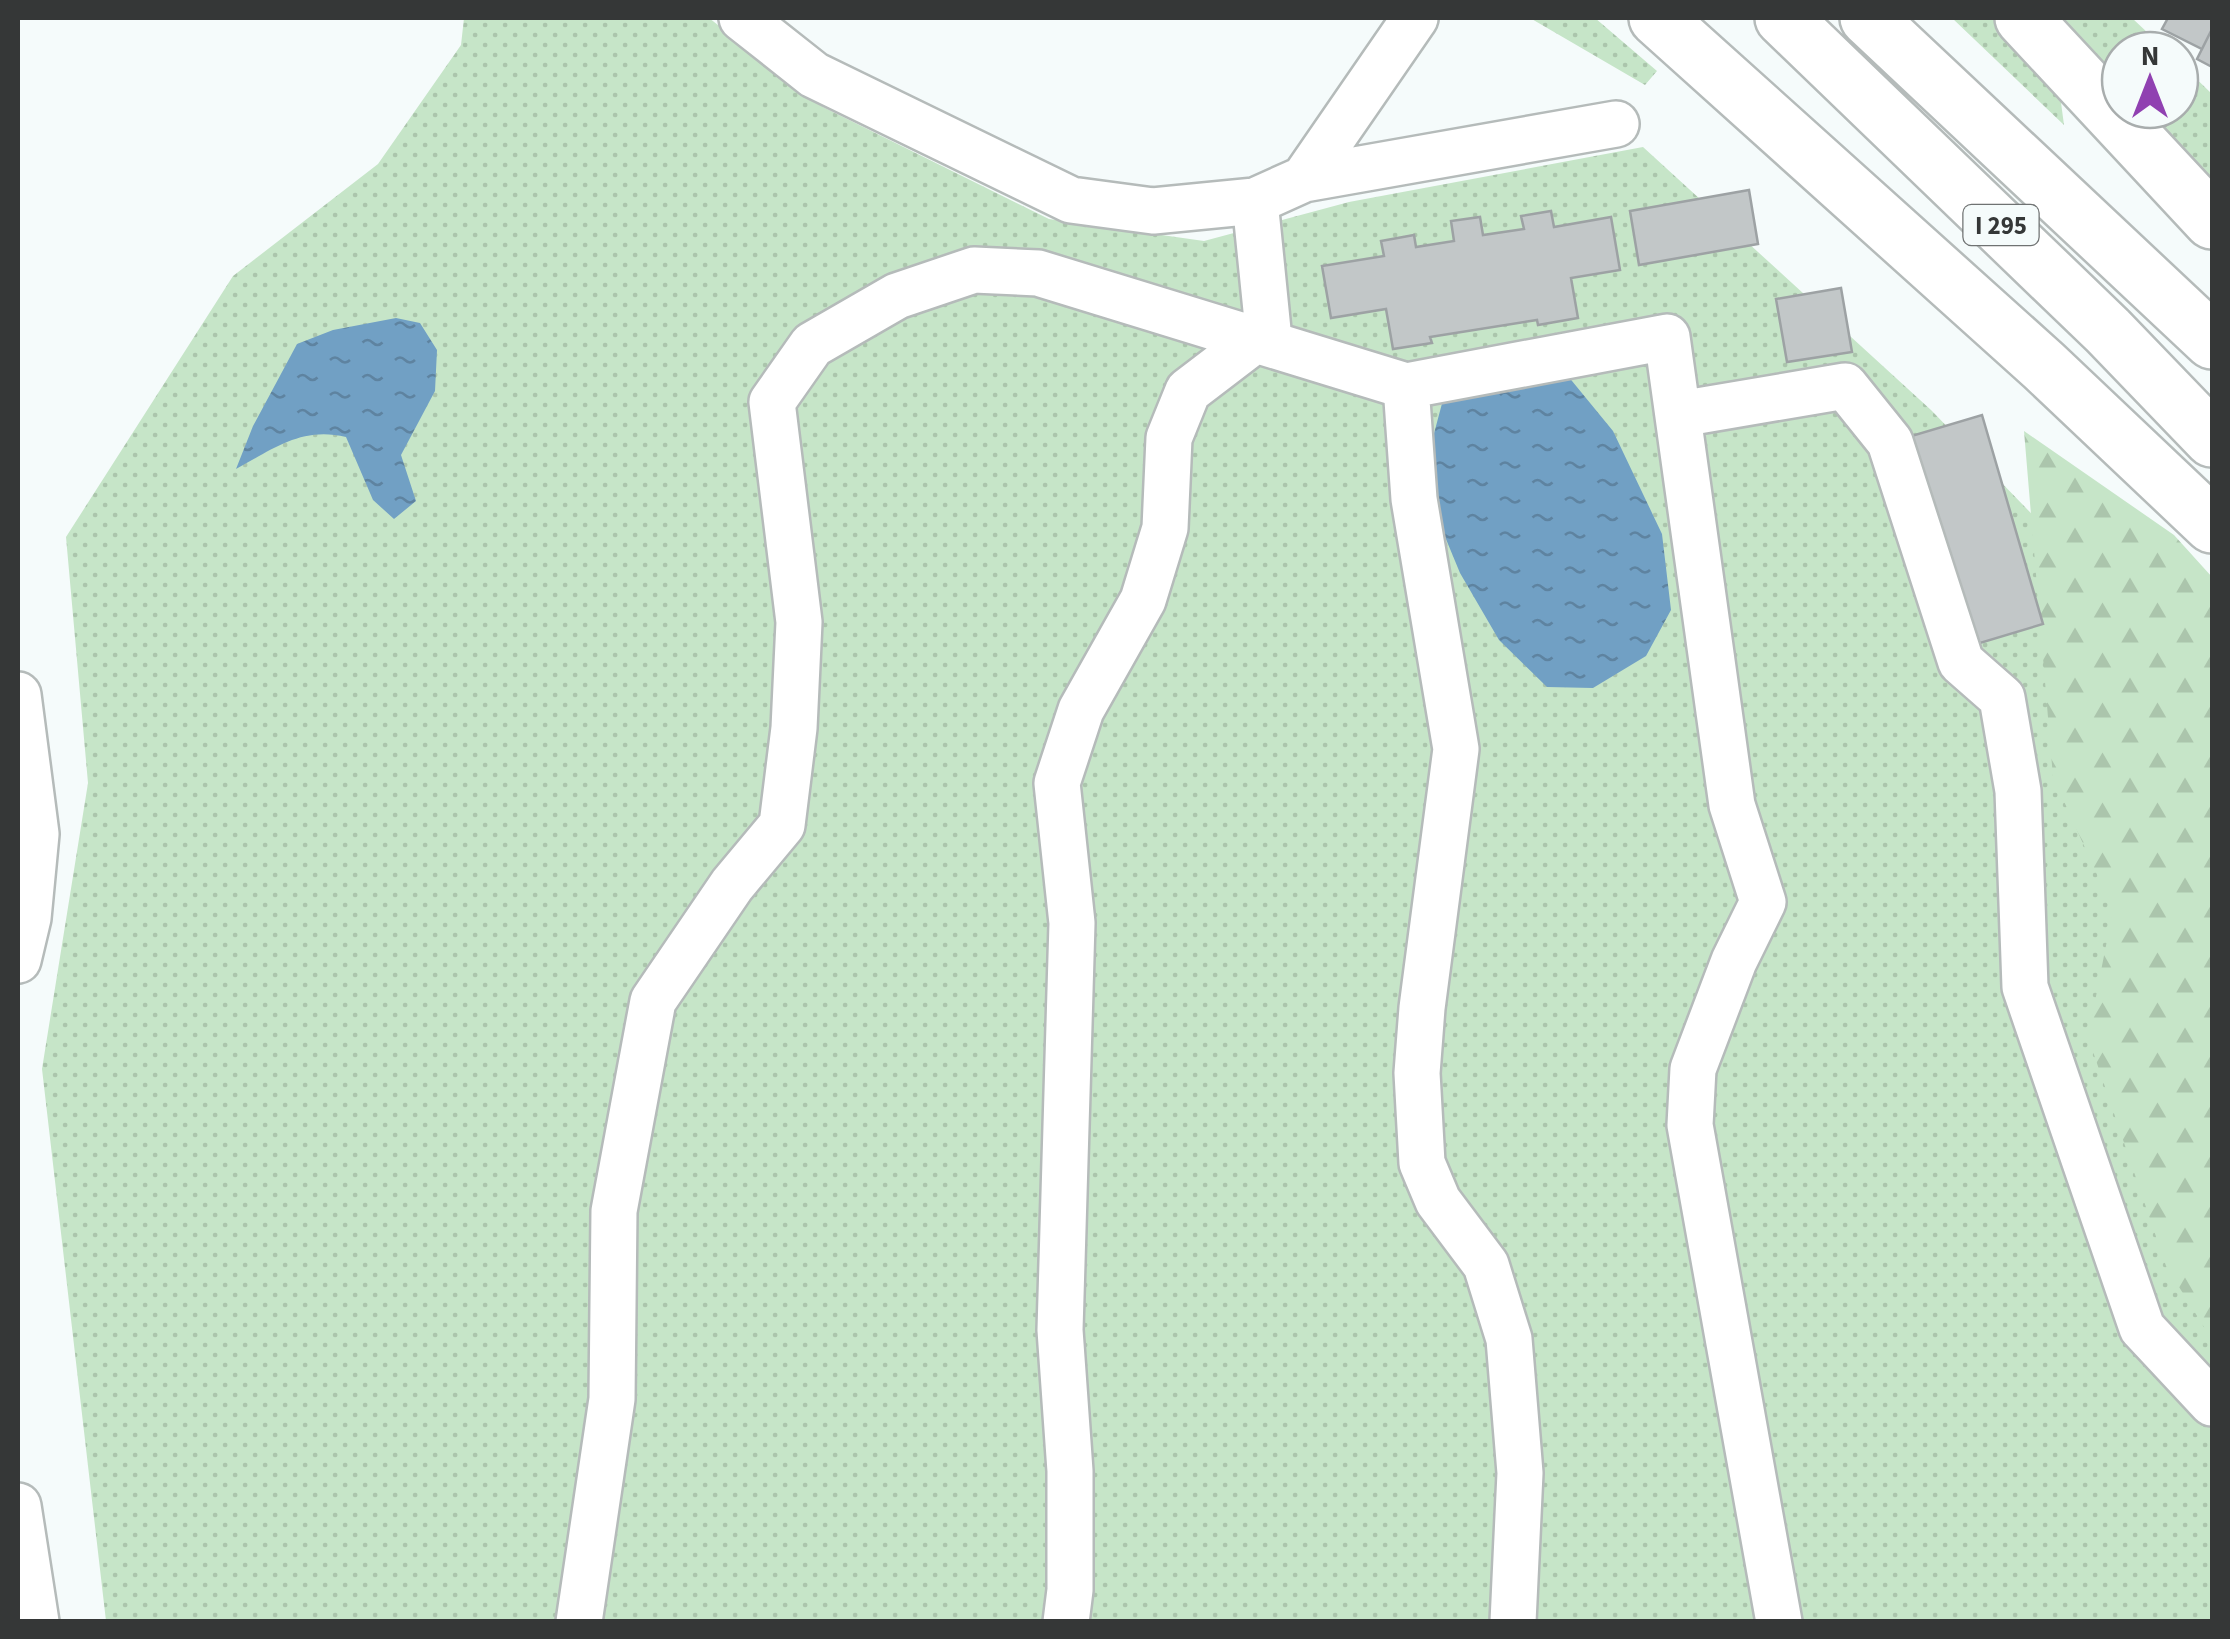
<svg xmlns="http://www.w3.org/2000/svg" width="2230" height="1639" font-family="'Source Sans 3',sans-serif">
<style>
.grass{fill:url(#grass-dots)}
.forest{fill:url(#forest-firs)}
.water{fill:url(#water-ripples)}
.building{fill:#c2c7c8;stroke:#9da2a4;stroke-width:2.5}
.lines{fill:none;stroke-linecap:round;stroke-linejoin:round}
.minor-casing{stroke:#b5bbba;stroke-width:50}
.highway-casing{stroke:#b5bbba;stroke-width:60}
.minor{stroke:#fff;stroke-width:45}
.highway{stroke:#fff;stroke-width:55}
.labels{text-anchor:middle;stroke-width:10;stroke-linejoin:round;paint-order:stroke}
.shield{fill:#f5fbfb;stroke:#6f7272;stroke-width:2.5}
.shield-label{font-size:25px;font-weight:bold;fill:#353737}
</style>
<defs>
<pattern id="grass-dots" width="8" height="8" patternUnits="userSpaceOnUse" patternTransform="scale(2.5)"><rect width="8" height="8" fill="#c6e5c8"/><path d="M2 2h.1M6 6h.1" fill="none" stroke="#abc5ac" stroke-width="1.8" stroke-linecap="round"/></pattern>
<pattern id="forest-firs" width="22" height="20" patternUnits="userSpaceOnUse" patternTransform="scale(2.5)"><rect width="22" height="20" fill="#c6e5c8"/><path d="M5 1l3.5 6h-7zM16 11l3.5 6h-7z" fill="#abc5ac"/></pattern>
<pattern id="water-ripples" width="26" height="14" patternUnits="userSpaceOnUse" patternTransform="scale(2.5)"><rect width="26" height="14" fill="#71a0c4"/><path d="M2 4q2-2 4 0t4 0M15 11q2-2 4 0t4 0" fill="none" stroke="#5e83a0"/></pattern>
</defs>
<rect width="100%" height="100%" fill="#f5fbfb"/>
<!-- grass -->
<path class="grass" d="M464,18H709L823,107L1049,219L1204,241L1349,202L1643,147L1931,410L2212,700V1621H106L42,1069L88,783L66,537L233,276L378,164L461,45Z
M1530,18H1595L1657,71L1645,85Z
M1952,18H1992L2060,95L2064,125Z
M2058,18H2132L2166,50H2120V87Z
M2180,63L2212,94V190L2141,110H2180Z"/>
<!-- forest -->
<path class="forest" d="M2024,431L2174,535L2212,577V1340L2166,1266L2088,1037L2113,910L2053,777Z"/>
<!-- water -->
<path class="water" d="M396,318L420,323L437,350L435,391L401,455L416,501L394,519L373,500L346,437C302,426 273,449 236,469L253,426L297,344L333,330Z
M1563,370L1613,431L1662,534L1671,610L1646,656L1593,688L1547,687L1499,640L1460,573L1436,515L1432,441L1444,396L1487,394Z"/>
<!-- building -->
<path class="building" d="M2168,18H2212V29L2202,49L2162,29Z
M2212,29V67L2197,59Z
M1749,190L1758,244L1639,265L1630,211Z
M1551,211L1554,227L1611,217L1620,270L1571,278L1578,318L1538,325L1537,320L1430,337L1432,343L1393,349L1386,309L1331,318L1322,266L1384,256L1381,241L1414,235L1416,247L1454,241L1451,221L1480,217L1483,235L1524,229L1521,216Z
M1841,288L1852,352L1787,362L1776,299Z
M1982,415L2043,624L1970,646L1908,437Z"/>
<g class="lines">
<!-- minor casing -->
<g class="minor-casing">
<path id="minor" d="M742,18L814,75L1071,200L1153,211L1255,201L1304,179L1616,124
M1304,179L1415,18
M1680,414L1845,386L1890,442L1961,662L2002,698L2018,791L2025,987L2142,1328L2212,1403
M18,695L36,834L28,918L18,960
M18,1506L36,1622
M579,1622L612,1399L614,1211L653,1001L732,885L782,825L794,728L799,622L772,402L812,345L897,296L974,270L1038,273L1406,386
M1066,1622L1070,1590V1471L1060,1330L1072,923L1057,783L1081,710L1143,600L1165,528L1169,438L1188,391L1268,330L1255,201
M1513,1622L1520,1473L1509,1339L1486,1265L1438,1201L1422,1163L1417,1073L1422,1008L1456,749L1414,499L1406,386L1667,337L1732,805L1763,902L1734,961L1693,1069L1690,1125L1779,1622"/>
</g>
<!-- highway casing -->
<g class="highway-casing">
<path id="highway" d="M1657,18L2044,366L2212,525
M1783,18L2108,331L2212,439
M1868,18L2212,341
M2023,18L2212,221"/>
</g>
<!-- minor -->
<use href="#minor" class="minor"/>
<!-- highway -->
<use href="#highway" class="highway"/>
</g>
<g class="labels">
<!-- shield labels -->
<rect class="shield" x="1963.5" y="205" width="75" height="40" rx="8"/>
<g class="shield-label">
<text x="2001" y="234">I 295</text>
</g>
</g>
<!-- border -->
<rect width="2230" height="1639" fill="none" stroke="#353737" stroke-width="40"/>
<!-- north arrow -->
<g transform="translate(2150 80)"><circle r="48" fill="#f5fbfb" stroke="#a8adad" stroke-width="2.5"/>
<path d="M0-8L18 38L0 25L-18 38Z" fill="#9041b1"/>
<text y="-15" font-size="28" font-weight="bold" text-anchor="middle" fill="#353737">N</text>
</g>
</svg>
